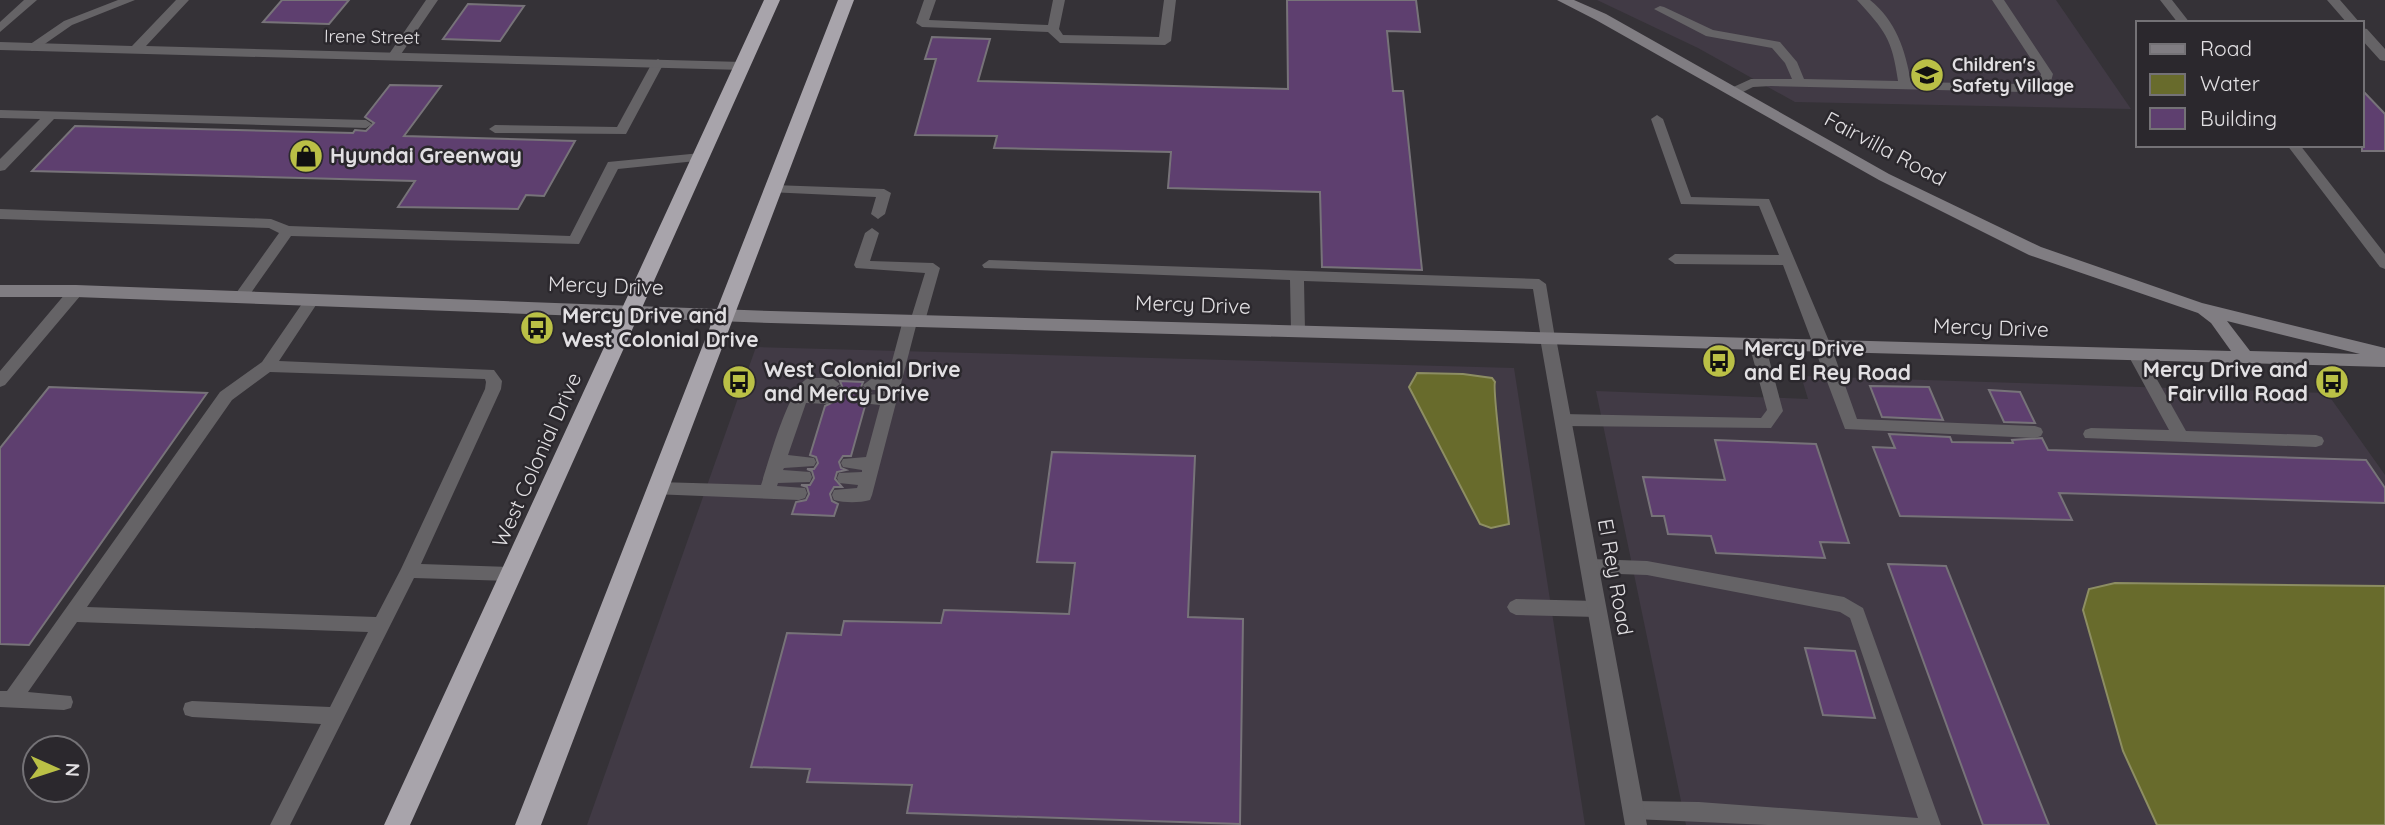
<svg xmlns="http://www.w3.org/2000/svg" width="2385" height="825" font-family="Quicksand,sans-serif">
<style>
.built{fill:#413a45}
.water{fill:#686b2c;stroke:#8d8e63;stroke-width:2}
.building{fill:#5e3f6f;stroke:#777379;stroke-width:2}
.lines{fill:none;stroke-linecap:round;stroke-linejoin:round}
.lane{fill:#656366;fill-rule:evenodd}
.street{fill:#656366;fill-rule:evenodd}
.secondary{fill:#807d82;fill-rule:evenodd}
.highway{fill:#a8a4ab;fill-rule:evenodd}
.labels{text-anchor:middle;stroke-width:5;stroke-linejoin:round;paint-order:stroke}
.far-street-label{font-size:18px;fill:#e2e0e3;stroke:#2b282d}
.far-poi-label{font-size:18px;font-weight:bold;fill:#e2e0e3;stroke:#2b282d;text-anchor:start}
.street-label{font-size:21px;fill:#e2e0e3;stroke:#2b282d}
.poi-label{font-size:21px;font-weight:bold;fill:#e2e0e3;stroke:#2b282d;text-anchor:start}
</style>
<rect width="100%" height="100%" fill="#353237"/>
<!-- built -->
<path class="built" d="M1597,0H2056L2131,109L1795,102L1698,48Z
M756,347L1514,368L1585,825H587Z
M1801,376L2327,393L2385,475V825H1686L1596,391L1808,399Z"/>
<!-- water -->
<path class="water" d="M1417,373L1463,374L1492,378L1495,382C1492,389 1507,506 1509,524L1491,528L1480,524L1409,387Z
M2115,583L2385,586V825H2157L2123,751L2083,610L2089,589Z"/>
<!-- building -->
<path class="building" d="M282,0H349L329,24L263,22Z
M1287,0H1416L1420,32L1387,31L1393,91H1403L1422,270L1322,267L1320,192L1168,188L1171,152L994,148L997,136L915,135L936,59H925L932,37L990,39L978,81L1288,89Z
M468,4L524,6L500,41L443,39Z
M390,85L441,86L404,136L575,141L544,196L526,195L518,209L398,207L415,181L32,171L75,126L353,133L355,130L366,131L374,123L365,117Z
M2362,90L2385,114V151H2362Z
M840,381L863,382L861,387L869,392H861L857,398L859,404L865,406L851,456H843L839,462L841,468L846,470L837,472L835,479L842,487H834L830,494L832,501L838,504L834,516L792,514L796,502L806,500L809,494L807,487L801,485H810L814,478L812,471L807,469H814L818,463L816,457L810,455L825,406L839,399L834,391L842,386Z
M1870,386L1929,387L1943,420L1882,417Z
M49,387L207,393L29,645L0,644V448Z
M1989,390L2020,392L2035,423L2004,422Z
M1889,434L1950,437L1952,442L2013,443L2012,440L2042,438L2048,450L2366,460L2385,488V503L2059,493L2072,520L1900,516L1873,447L1895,448Z
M1715,440L1816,444L1849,543L1820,542L1825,558L1716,553L1711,536L1668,534L1664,516H1652L1643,477L1725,480Z
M1052,452L1195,456L1188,617L1243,619L1240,824L907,813L912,785L807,782L810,769L751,767L787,633L841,635L844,621L941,623L944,610L1069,614L1075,563L1037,562Z
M1888,564L1946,566L2049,825H1983Z
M1805,648L1855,651L1875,718L1823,715Z"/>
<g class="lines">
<!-- lane -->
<path class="lane" d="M24,0H37L0,32V22Z
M118,0H135L72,25L36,50L32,51L26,47L64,21Z
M426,0H438L397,60H389L387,57Z
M924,0H936L929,20L1048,25L1053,0H1065L1059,29L1063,35L1159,37L1164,0H1176L1171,41L1165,45L1060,43L1048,32L922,27L916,23Z
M1857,0H1870C1896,21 1905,49 1911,82L2022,84L2039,82L2041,74L1992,0H2004L2053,74L2050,85L2044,89L2022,92L1771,86L1753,87L1737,95H1729V89L1751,79H1792L1785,63L1772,48L1706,36L1654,9L1660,6L1664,7L1713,30L1780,42L1797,62L1804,79L1898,81C1892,38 1885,31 1857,0Z
M2160,0H2172L2190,23H2178Z
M658,59L664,63L626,134L495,133L489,129L495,125L617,127L652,63Z
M0,110L366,120L372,124L366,128L54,119L5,170L0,171V159L40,119L0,118Z
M1657,115L1663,119L1691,197L1769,199L1831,346L1857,419L2035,426L2041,428L2043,432L2041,436L2035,438L1845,429L1783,265L1675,264L1668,259L1675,254L1779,255L1759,206L1681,204L1651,119Z
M2287,145H2300L2385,254V269L2380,267Z
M701,153L706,154V160L618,169L579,244L291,236L246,300L241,301L234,296L279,233L269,228L0,219V209L271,219L289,226L570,236L608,162Z
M773,185L884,189L891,193L885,214L878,219L871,214L876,197L768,192L766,189Z
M872,228L879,233L870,261L933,263L940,268L925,321L923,325L916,326L872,495L870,500C859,503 845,503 834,500L832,495L834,490L857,488L858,485L839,483L837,478L839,473L862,472V470L843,467L841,463L843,459L866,457L880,405L861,403L859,399L861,395L883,394V391L866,389L863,385L871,379L887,380L903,320L905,316L912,315L925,273L856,268L854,265L865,233Z
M989,260L1539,279L1546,284L1555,338L1548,343L1541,338L1533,289L1304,281L1305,331L1298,336L1291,331L1290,280L984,268L982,265Z
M76,286L81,287L83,291L81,295L5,385L0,387V371L71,287Z
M313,294L320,299L279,361L494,370L502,381L501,389L421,564L512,567L518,569L521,574L518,579L512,581L414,578L290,825H270L321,724L192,717L185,715L183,709L185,703L192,701L330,707L368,632L77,622L28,692L71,696L73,702L71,708L64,710L0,707V691H7L220,392L262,362L308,295ZM270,372L485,379L486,382L485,389L401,569L376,617L87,607L232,400Z
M1757,339L1765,344L1783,411L1771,428L1563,426L1557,424L1555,420L1557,416L1563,414L1761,418L1767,410L1749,344Z
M2136,349L2141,351L2186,431L2316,435L2322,437L2324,441L2322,445L2316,447L2085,438L2083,434L2085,430L2091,428L2169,430L2128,355Z
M809,378H832L840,384L832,390H813L812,392L834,394L836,398L828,404L806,403L788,455L814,458L816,462L814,466L784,468L783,470L810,472L812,477L810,482L778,483L777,486L805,488L807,493L805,498L799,500L652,494L650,489L652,484L658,482L761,485C768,465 789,384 809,378Z
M1590,559L1647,561L1844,597L1863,608L1941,825H1768L1634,819L1627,817L1624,810L1627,803L1634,801L1699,802L1918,818L1850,618L1840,612L1647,575L1590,573L1584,571L1581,566L1584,561Z
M1516,599L1597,601L1603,604L1606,609L1603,614L1597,617L1516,615L1510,612L1507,607L1510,602Z"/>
<!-- street -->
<path class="street" d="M176,0H189L146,46L743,62L750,66L743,70L0,50V42L132,46Z
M2327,0H2340L2360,23H2347Z
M2362,28L2367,29L2385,49V61L2380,60L2362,40Z
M1548,332L1556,338L1647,825H1625L1540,338Z"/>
<!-- secondary -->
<path class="secondary" d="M1557,0H1574L1606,14L1889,174L2041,247L2202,303L2385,348V367L771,323L76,297H0V285H76L771,311L2231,351L2211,323L2198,313L2029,255L1879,180L1596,20ZM2227,321L2360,354L2250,351Z"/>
<!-- highway -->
<path class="highway" d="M764,0H780L410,825H384Z
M838,0H854L541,825H515Z"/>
</g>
<!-- icons -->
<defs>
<g id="school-disc" transform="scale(1.75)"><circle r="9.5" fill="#bac046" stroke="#2b282d"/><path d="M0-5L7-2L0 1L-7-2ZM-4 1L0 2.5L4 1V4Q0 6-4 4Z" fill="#111"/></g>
<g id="shop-disc" transform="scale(1.75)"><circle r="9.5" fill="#bac046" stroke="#2b282d"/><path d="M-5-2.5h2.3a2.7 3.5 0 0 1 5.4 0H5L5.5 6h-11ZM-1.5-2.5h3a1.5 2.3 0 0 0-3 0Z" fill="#111"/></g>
<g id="bus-disc" transform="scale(1.75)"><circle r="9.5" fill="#bac046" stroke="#2b282d"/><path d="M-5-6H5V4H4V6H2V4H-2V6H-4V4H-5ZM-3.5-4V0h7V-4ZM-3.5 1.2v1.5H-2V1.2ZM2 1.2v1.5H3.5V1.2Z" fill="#111"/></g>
</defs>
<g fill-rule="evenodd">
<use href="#school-disc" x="1927" y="75"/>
<use href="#shop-disc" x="306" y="156"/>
<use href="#bus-disc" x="537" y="328"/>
<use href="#bus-disc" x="1719" y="361"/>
<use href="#bus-disc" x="739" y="382"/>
<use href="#bus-disc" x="2332" y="382"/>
</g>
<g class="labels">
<!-- far-street labels -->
<g class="far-street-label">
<text transform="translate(372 37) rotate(1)" y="6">Irene Street</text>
</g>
<!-- far-poi labels -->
<g class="far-poi-label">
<text x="1952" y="71">Children's<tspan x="1952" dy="21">Safety Village</tspan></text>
</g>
<!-- street labels -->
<g class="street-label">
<text transform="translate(1885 149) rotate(28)" y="7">Fairvilla Road</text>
<text transform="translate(606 286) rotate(2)" y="7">Mercy Drive</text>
<text transform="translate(1193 305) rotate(2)" y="7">Mercy Drive</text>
<text transform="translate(1991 328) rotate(2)" y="7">Mercy Drive</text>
<text transform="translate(537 460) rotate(-66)" y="7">West Colonial Drive</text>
<text transform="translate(1615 577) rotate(80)" y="7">El Rey Road</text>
</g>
<!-- poi labels -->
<g class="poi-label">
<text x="330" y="163">Hyundai Greenway</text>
<text x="562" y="323">Mercy Drive and<tspan x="562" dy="24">West Colonial Drive</tspan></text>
<text x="1744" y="356">Mercy Drive<tspan x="1744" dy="24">and El Rey Road</tspan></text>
<text x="764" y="377">West Colonial Drive<tspan x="764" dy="24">and Mercy Drive</tspan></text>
<text x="2308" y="377" text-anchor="end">Mercy Drive and<tspan x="2308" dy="24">Fairvilla Road</tspan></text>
</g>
</g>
<!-- legend -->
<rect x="2136" y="21" width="228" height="126" fill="#2b282d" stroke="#747276" stroke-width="2"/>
<rect x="2150" y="44" width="35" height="10" fill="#807d82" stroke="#747276" stroke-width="2"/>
<text x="2200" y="56" font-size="21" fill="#e2e0e3">Road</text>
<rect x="2150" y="74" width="35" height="21" fill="#686b2c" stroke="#747276" stroke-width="2"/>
<text x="2200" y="91" font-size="21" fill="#e2e0e3">Water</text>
<rect x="2150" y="108" width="35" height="21" fill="#5e3f6f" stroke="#747276" stroke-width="2"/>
<text x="2200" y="126" font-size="21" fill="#e2e0e3">Building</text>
<!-- north arrow -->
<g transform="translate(56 769) rotate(93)"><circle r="33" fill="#2b282d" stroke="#747276" stroke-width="2"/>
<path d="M0-5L12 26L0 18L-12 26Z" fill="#bac046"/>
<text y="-10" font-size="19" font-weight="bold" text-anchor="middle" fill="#e2e0e3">N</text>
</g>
</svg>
